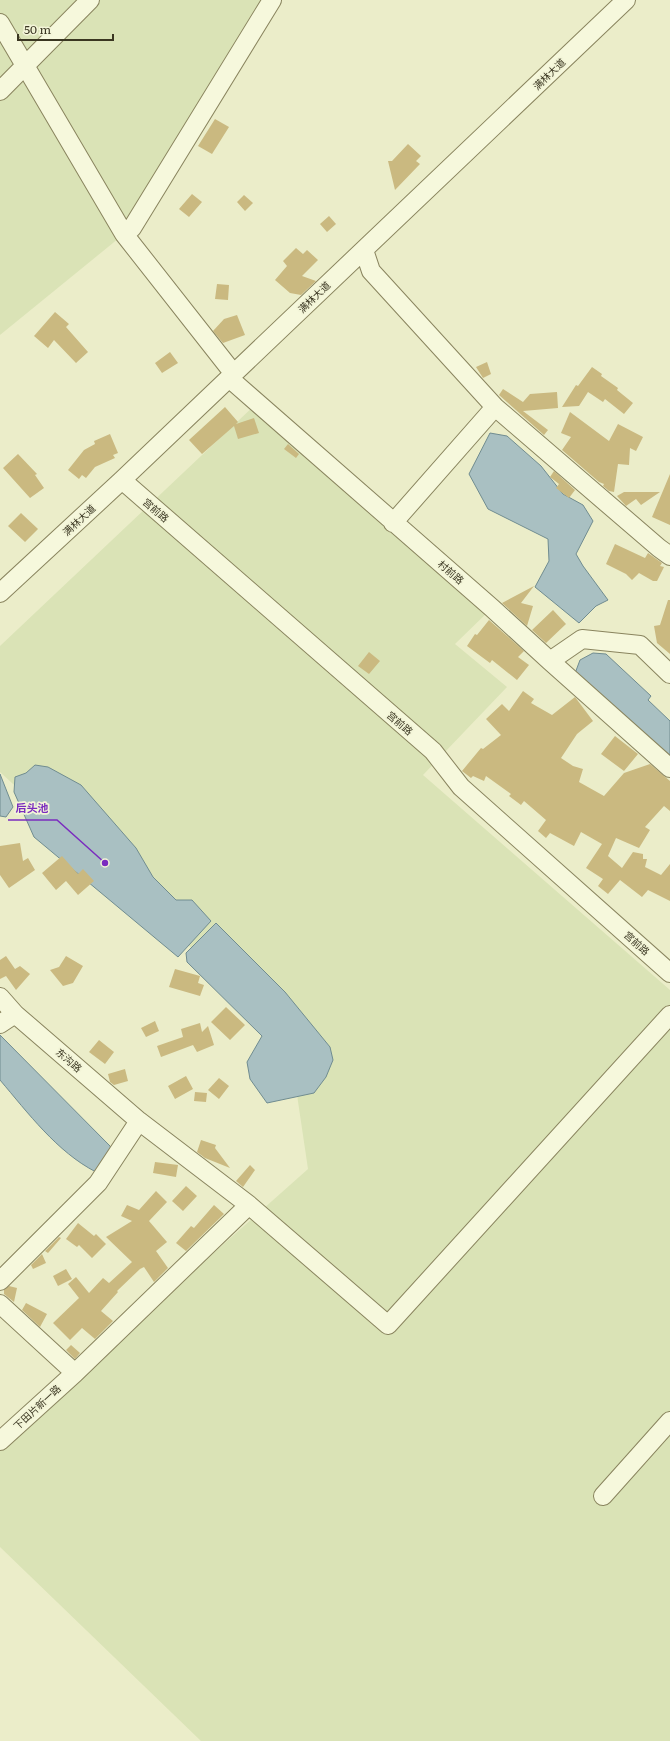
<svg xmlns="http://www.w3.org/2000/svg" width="670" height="1741" font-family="Literata,'Noto Sans SC',serif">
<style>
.farmland{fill:#dae3b6}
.water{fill:#a9c0c2;stroke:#708c90}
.building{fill:#cab980}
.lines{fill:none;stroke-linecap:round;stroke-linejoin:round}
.minor-casing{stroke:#89845e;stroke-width:20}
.minor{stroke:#f6f8dc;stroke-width:18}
.labels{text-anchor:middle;stroke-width:3.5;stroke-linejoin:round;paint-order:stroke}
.street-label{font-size:10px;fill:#3a3621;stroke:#f3f5d8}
.leader{fill:none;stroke:#7b2cbf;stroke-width:1.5}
.callout-dot{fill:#7b2cbf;stroke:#f3f5d8;stroke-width:1.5}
.callout-label{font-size:11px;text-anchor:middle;font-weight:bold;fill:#7b2cbf;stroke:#f3f5d8;stroke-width:3.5;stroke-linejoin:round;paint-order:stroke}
</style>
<rect width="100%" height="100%" fill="#ebedc9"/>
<!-- farmland -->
<path class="farmland" d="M0,0H272L124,234L0,335Z
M257,403L492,608L455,644L507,687L423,775L670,990V1741H201L0,1547V1443L308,1169L292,1061L250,1002L0,772V646Z"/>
<!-- water -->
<path class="water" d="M490,433L507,436L541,466L563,494L583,505L593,521L576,554L583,566L608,600L596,606L579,623L535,587L549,561L548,539L488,509L469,474Z
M593,653L606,654L651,696L648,700L670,721V759L574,676L580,660Z
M35,765L48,767L81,785L136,848L153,877L176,900H192L211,921L178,957L34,837L14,792L15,777L26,773Z
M0,774L13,807L6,817L0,816Z
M216,923L285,992L330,1047L333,1060L326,1077L314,1093L267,1103L250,1079L247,1062L262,1036L187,962L186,953Z
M0,1035L110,1146L112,1150L96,1172C57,1152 28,1113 0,1080Z"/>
<!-- building -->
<path class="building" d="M215,119L229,127L212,154L198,146Z
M408,144L421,156L416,161L420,164L395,190L388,161H392Z
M192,194L202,202L189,217L179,209Z
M244,195L253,203L245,211L237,202Z
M329,216L336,224L327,232L320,224Z
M296,248L303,254L307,250L318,260L302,276L316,281L301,295L290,293L275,280L287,266L283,261Z
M217,284L229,285L228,300L215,299Z
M55,312L69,324L66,327L88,352L76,363L54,340L48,348L34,336Z
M237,315L245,335L223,343L213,331L224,319Z
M170,352L178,363L162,373L155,363Z
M487,362L491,374L483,378L476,367Z
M592,367L602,374L601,376L618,388L617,390L633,403L624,414L605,399L603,402L588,392L579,406L562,407L576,385L578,386Z
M503,389L523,402L530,394L557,392L558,408L523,411L548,430L544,435L499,395Z
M225,407L238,422L236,424L254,418L259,433L238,439L234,426L202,454L189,440Z
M570,412L609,441L618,424L643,437L636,451L630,448L629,465L618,464L614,492L609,491L603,486L604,484L599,482L562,450L571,437L561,433Z
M110,434L118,453L113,455L115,458L95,467L86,478L82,475L79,479L68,470L84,450L95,444L94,441Z
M288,444L299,454L296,458L284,449Z
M18,454L37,474L35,475L44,488L30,498L3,468Z
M554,471L575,490L569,498L556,488L559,484L550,477Z
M670,474V525L652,517Z
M624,492H660L641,505L636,499L626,506L617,496Z
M21,513L38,529L25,542L8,526Z
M615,544L645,558L648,553L662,563L660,566L664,567L657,581H653L639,573L632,580L626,574L606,564Z
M534,586L521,603L533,606L527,626L502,603Z
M668,600H670V654L657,643L654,626L660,625Z
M553,610L566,624L546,643L532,630Z
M489,620L524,651L518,657L529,665L517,680L492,660L490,663L467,646L475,634L477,635Z
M369,652L380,661L369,674L358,666Z
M523,691L534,699L531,703L552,715L575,697L593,721L577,734L561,758L573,766L583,769L579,782L604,796L624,773L650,764L670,781V811L664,806L645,827L650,830L639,848L616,838L608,856L622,868L633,852L643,854V859H647L645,867L661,875L670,864V901L648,890L642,897L620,880L608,894L598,886L603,879L586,868L602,844L581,832L574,846L550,833L546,838L538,831L546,820L524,801L521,805L509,796L511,794L486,776L484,781L473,776L471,778L462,771L481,748L483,749L501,735L486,719L502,704L509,711Z
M615,736L638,754L624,771L601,754Z
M20,843L23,861L28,858L35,870L9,888L0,875V846Z
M62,856L78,874L83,869L94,881L78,895L66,881L56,890L42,873Z
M6,956L15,969L20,966L30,974L16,990L6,976L0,979V960Z
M66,956L83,966L73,983L63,986L50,970L59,967Z
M175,969L200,976L198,983L204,985L200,996L169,987Z
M226,1007L245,1025L230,1040L211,1022Z
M155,1021L159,1031L146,1037L141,1028Z
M200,1023L202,1032L208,1026L214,1045L197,1052L193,1045L161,1057L157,1046L183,1037L181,1029Z
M99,1040L114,1052L105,1064L89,1052Z
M125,1069L128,1081L114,1085L110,1082L108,1074Z
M186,1076L193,1089L175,1099L168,1086Z
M219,1078L229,1086L219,1099L208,1090Z
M195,1092L207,1093L206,1102L194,1101Z
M201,1140L216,1145L215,1148L230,1168L205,1158L197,1152Z
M155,1162L178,1165L176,1177L153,1173Z
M250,1165L255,1170L243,1187L236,1181Z
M186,1186L197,1196L183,1211L172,1201Z
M156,1191L167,1202L149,1221L167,1242L156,1251L168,1268L154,1282L144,1267L140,1269L117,1291L118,1292L101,1311L113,1321L95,1339L82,1328L70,1340L53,1323L79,1298L68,1284L76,1277L89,1293L103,1278L109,1283L132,1262L106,1237L132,1221L121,1216L127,1205L139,1210Z
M214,1205L224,1214L186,1251L176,1243L191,1226L194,1228Z
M78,1223L94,1236L96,1234L106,1244L92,1258L79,1245L77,1247L66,1239Z
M59,1237L61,1238L48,1253L45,1251Z
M42,1254L46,1263L33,1269L31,1265Z
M66,1269L72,1279L58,1286L53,1276Z
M9,1286L17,1288L14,1302L4,1294V1290Z
M26,1303L47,1314L40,1327L22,1310Z
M71,1345L80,1353L75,1359L66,1350Z"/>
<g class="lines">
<!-- minor casing -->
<g class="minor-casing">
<path id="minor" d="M0,23L124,234
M0,91L90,0
M364,250L371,271L495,407L393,523
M234,374L124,234L132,228L272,0
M229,378L492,608L550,661L670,768
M495,407L659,548L670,556
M122,480L433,751L461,787L670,973
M0,593L122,480L626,0
M550,661L582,639L640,645L670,674
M0,997L15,1014L139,1121L249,1205L75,1373L0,1304
M0,1024L15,1014
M249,1205L388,1325L670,1015
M0,1281L98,1183L139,1121
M0,1441L75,1373
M603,1496L670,1421"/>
</g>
<!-- minor -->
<use href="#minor" class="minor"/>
</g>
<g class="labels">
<!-- street labels -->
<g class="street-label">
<text transform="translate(549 74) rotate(-44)" y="4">满林大道</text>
<text transform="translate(314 297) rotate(-44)" y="4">满林大道</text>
<text transform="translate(156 510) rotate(41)" y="4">宫前路</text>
<text transform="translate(79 520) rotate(-43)" y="4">满林大道</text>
<text transform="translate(451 572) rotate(41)" y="4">村前路</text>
<text transform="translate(400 723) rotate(41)" y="4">宫前路</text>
<text transform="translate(637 943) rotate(42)" y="4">宫前路</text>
<text transform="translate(69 1060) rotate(41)" y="4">东沟路</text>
<text transform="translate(37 1407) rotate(-43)" y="4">下田片新一路</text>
</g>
</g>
<!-- callouts -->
<path class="leader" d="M105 863L57 820H8"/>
<circle class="callout-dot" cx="105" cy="863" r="4"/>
<g class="callout-label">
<text x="32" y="812">后头池</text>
</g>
<!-- scale -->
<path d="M18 34v6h95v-6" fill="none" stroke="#3a3621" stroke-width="2"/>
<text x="24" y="34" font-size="12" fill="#3a3621" stroke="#f3f5d8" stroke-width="3" paint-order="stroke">50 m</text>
</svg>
